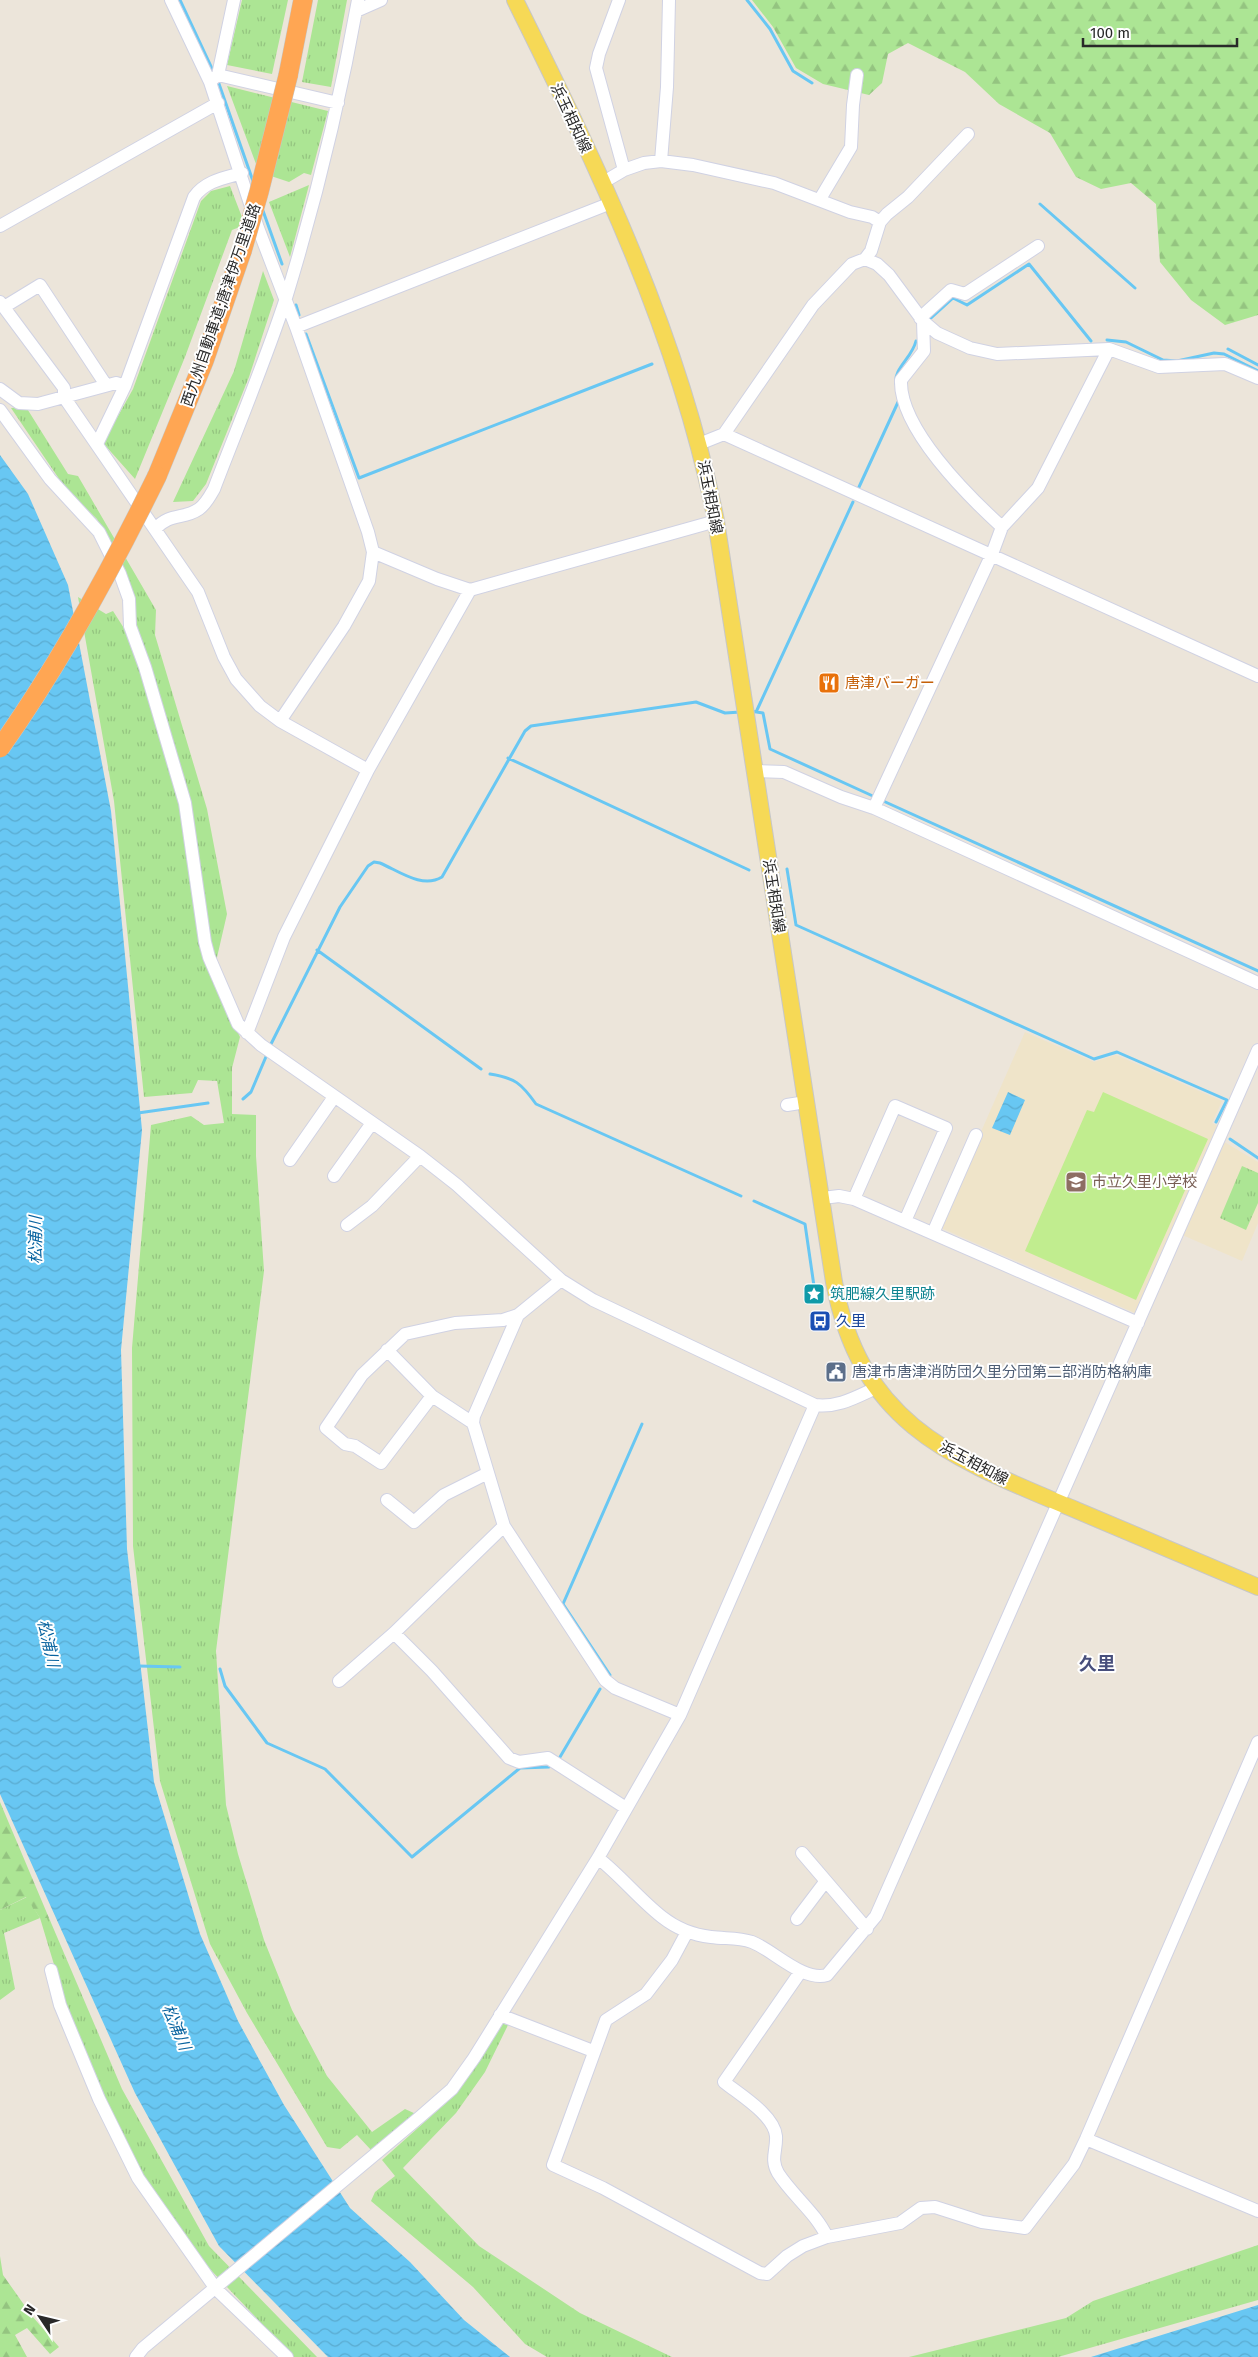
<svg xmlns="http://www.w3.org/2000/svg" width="1258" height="2357" font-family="'Fira Sans','Noto Sans JP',sans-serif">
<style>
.education{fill:#efe4c9}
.grass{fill:url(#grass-tufts)}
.forest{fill:url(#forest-firs)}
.pitch{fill:#c1ed8f}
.water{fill:url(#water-waves)}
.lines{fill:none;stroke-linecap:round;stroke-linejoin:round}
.stream{stroke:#68c7f3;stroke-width:3}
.minor-casing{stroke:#d0d2e3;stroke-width:14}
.major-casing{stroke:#c7c7c7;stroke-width:18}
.highway-casing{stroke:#c7c7c7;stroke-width:20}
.minor{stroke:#fff;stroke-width:12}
.major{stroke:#f6d956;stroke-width:16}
.highway{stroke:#ffa653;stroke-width:19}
.highway-bridge-casing{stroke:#c7c7c7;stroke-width:20;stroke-linecap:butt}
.highway-bridge{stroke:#ffa653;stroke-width:19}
.labels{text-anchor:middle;stroke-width:4;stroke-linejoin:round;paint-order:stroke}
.street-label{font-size:15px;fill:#292929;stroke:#fff}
.food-label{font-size:15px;fill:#c56008;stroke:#fff;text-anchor:start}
.education-label{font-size:15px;fill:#785e54;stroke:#fff;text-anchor:start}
.culture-label{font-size:15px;fill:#0d838f;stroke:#fff;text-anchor:start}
.transit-label{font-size:15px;fill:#164399;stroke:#fff;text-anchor:start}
.service-label{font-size:15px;fill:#4e5e75;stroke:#fff;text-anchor:start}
.water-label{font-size:16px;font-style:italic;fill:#08639f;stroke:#fff}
.quarter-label{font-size:18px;font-weight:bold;fill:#484f7c;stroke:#fff}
</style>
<defs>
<pattern id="grass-tufts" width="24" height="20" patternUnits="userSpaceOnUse" patternTransform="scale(1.25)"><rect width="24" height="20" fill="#ace594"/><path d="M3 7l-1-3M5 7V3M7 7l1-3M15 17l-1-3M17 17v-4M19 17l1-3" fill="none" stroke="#94c480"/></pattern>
<pattern id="forest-firs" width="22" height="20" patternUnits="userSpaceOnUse" patternTransform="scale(1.25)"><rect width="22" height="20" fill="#ace594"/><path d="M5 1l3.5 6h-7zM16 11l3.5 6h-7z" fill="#94c480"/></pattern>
<pattern id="water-waves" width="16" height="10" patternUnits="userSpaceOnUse" patternTransform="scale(1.25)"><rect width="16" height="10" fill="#68c7f3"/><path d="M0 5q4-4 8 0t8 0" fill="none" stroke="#5aabd0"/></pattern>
</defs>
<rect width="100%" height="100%" fill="#ece5da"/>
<!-- education -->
<path class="education" d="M1025,1032L1094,1062L1116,1055L1222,1101L1212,1123L1218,1126L1135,1313L939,1227Z
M1221,1140L1258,1162V1223L1242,1261L1180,1234Z"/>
<!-- grass -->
<path class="grass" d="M242,0H288L272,74L227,65Z
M318,0H347L331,87L302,82Z
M227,86L328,111L311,175L304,173L289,182L259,172Z
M309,185L290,257L269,202Z
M230,186L245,225L232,230L185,357L135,479L103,443L133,389L201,201L211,191Z
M263,271L274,300L249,377L206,484L193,501L173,502L234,371Z
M26,407L68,474L78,476L156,610L155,635L207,809L227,914L212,979L240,1037L232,1068V1114L256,1115V1156L264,1271L216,1651L226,1805L238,1854L264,1940L292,2010L327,2076L372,2132L405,2109L416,2114L371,2150L357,2135L340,2149L327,2147L247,2013L210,1944L160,1781L133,1546L132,1348L151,1125L191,1116L204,1125L224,1123L217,1081L198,1080L192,1093L144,1097L114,801L78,597L106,614L113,611L127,633L137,628L134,594L97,519L68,492L11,408Z
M1242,1166L1258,1173V1203L1246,1230L1220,1218Z
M27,1897L40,1918H49L122,2089L209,2246L317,2357H294L281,2344L191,2249L140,2176L102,2098L65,2001L40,1918L4,1933L15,1989L0,2000V1910Z
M500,2023L508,2025L485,2072L456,2113L403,2168L479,2246L580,2313L672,2357H547L525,2344L473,2287L371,2201L375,2192L395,2176L382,2160L456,2094Z
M1258,2245V2300L1058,2357H909L1066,2318L1093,2301Z"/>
<!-- forest -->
<path class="forest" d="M752,0H1258V315L1225,325L1191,300L1160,262L1156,204L1131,183L1101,189L1076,177L1050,133L999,104L965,72L908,43L888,54L882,83L869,95L823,84L796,68L773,27Z
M0,1802L49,1918H40L26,1897L0,1910Z
M0,2256L3,2275L32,2316L59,2347L50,2354L27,2328L15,2335L27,2357H0Z"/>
<!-- pitch -->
<path class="pitch" d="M1103,1092L1208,1139L1136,1300L1025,1251L1087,1110L1094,1112Z"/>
<!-- water -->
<path class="water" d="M0,455L28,494L68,585L111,811L142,1130L121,1350L127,1549L154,1782L200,1934L238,2021L284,2105L350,2208L410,2262L464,2320L510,2357H328L219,2246L135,2093L0,1794Z
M1008,1092L1025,1100L1010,1135L992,1128Z
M1258,2305V2357H1091Z"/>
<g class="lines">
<!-- stream -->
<path class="stream" d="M180,0L214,73
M747,0L770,29L793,71L812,83
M218,81L254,184
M1040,204L1135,288
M262,208L282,264
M296,305L299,315
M931,318L953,298L967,305L1029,264L1091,341
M306,334L359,478L652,364
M1107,340L1126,342L1163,360L1177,361L1214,353L1224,354L1258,371
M1228,349L1258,365
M896,384C893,369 912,358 916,341
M859,487L899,400
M757,710L853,502
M750,711L763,713L770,749L875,797
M508,758L749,870
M881,800L1258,971
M787,869L796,925L1094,1059L1117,1052L1227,1100L1216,1122
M317,950L481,1069
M270,1046L340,907L368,866L374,862L380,863C399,871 422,889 442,877L525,731L531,726L696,702L725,713L741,712
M490,1074C515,1078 521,1083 536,1104L741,1196
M243,1099L251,1092L268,1052
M138,1113L208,1103
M1230,1139L1258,1158
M754,1201L805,1224L814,1286
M138,1666L180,1667
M220,1669L225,1686L267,1743L325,1769L412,1857L520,1768L549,1767
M610,1675L563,1604L642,1424
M560,1757L600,1689"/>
<!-- minor casing -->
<g class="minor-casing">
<path id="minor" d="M171,0L210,82L258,228L296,327L368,532L373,552L369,581L344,626L280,721
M619,0L599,54L596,68L624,170
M356,11L381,0
M218,75L338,103
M212,80L218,75L234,0
M661,161L667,87L669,0
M602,183L624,170L644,163L661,161L693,165L774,183L850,212L872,217L880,222
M820,199L851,147L853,105L857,75
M0,226L218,103
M865,259L877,264L889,275L923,321L937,333L970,348L997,354L1109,349L1159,367L1225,364L1258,378
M0,302L64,388V397L198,592L224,657L236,679L260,706L280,721L368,770
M4,307L40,285L106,385
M920,318L951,290L965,294L1038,246
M923,321L924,351L901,380C899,428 968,496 1002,527
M296,327L611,203
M0,389L19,403L38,404L116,383L125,386
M0,410L50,479L99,532L120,574L129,599L130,626L145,667L185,803L205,942L209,957L238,1024L261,1045L420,1156L457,1185L561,1280L593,1300L815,1405C838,1408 856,1397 876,1388
M724,434L1258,676
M97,444L125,386L194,197C205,181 224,178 242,173
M699,444L724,434L813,305L852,264L865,259L871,251L880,222L887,214L908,197L968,134
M155,529C171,512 183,520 199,509C206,504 210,496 214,489C238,426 265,362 286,298C316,200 340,101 358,0
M373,552L437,579L470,590L716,521
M755,771L784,772L841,797L874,808L1258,983
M874,808L992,554L1002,527L1038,488L1109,349
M247,1033L284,937L368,770L470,590
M787,1105L806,1102
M290,1160L334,1097
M334,1176L372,1123
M823,1198L839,1196L854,1199L1138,1323
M854,1199L895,1106L946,1128L905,1221
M347,1225L372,1206L420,1156
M933,1233L976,1135
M561,1280L518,1315L474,1416L473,1423L504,1526L605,1680L615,1688L680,1715
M387,1350L432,1396L473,1423
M432,1396L381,1463L355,1446L345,1444L326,1428L362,1375L405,1334L455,1323L503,1320L518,1315
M387,1500L414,1522L444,1495L488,1473
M394,1633L432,1671L509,1758L519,1762L548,1758L626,1808
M339,1681L394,1633L504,1526
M802,1853L867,1929
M598,1858C621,1876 639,1899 662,1917C676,1928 693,1935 711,1937C725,1939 738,1937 752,1942C773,1950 803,1982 827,1975L876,1916L1258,1050
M797,1919L825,1882
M687,1932L672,1960L646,1994L606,2020L553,2165L603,2188L760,2273L767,2274L787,2256L803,2246L827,2237L900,2223L921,2208L935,2207L982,2222L1025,2228L1074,2164L1086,2139L1258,1742
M51,1970L60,2005L99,2099L138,2178L216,2289L287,2357
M801,1971L724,2082C740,2095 774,2115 776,2136C777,2150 770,2159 778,2173C792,2195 816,2213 827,2237
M500,2015L593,2051
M1086,2139L1258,2211
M136,2357L143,2348L421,2116L452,2089L474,2058L598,1858L680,1715L815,1405"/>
</g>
<!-- major casing -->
<g class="major-casing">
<path id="major" d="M515,0C598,167 680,337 716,521L834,1282C861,1427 955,1459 1076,1510C1137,1536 1197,1561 1258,1587"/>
</g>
<!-- highway casing -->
<g class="highway-casing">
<path id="highway" d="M288,76L303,0
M157,476L204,361L242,251"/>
</g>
<!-- minor -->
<use href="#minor" class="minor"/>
<!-- major -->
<use href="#major" class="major"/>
<!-- highway -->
<use href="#highway" class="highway"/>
<!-- highway-bridge casing -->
<g class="highway-bridge-casing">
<path id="highway-bridge" d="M242,251L259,192L288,76
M0,748C61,662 111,570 157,476"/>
</g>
<!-- highway-bridge -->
<use href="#highway-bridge" class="highway-bridge"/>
</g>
<!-- icons -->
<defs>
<g id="restaurant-square" transform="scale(1.125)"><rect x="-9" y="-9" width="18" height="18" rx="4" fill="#e8710a" stroke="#fff"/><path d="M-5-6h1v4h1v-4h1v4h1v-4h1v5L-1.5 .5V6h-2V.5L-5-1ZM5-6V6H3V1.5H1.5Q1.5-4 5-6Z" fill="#fff"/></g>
<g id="school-square" transform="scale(1.125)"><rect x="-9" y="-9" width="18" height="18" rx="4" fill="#8d6e63" stroke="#fff"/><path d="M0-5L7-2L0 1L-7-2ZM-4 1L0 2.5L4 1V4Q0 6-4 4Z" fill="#fff"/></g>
<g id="sight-square" transform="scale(1.125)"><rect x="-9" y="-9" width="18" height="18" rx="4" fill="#0f9aa8" stroke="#fff"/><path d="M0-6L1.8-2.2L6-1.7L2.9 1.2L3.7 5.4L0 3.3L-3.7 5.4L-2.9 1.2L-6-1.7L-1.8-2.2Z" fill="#fff"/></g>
<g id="bus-square" transform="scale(1.125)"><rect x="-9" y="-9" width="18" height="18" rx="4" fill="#1a4fb4" stroke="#fff"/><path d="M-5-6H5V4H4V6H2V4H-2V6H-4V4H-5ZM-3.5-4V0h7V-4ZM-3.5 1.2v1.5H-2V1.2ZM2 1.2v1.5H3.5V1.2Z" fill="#fff"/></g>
<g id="civic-square" transform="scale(1.125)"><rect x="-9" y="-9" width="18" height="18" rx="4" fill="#5c6f8a" stroke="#fff"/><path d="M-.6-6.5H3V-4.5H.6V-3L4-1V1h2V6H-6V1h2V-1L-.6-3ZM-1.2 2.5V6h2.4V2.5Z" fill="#fff"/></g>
</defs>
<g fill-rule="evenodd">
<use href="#restaurant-square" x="829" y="683"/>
<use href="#school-square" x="1076" y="1182"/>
<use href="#sight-square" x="814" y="1294"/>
<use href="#bus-square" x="820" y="1321"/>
<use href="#civic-square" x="836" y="1372"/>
</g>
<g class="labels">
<!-- street labels -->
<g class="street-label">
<text transform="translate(571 118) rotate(65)" y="5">浜玉相知線</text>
<text transform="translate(221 305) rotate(-71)" y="5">西九州自動車道;唐津伊万里道路</text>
<text transform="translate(710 497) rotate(79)" y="5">浜玉相知線</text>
<text transform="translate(774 896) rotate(81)" y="5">浜玉相知線</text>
<text transform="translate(974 1463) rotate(28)" y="5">浜玉相知線</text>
</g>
<!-- food labels -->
<g class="food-label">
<text x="845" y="688">唐津バーガー</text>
</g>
<!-- education labels -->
<g class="education-label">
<text x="1092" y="1187">市立久里小学校</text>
</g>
<!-- culture labels -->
<g class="culture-label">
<text x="830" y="1299">筑肥線久里駅跡</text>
</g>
<!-- transit labels -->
<g class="transit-label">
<text x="836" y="1326">久里</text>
</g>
<!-- service labels -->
<g class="service-label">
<text x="852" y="1377">唐津市唐津消防団久里分団第二部消防格納庫</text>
</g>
<!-- water labels -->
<g class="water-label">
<text transform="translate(35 1240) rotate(-90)" y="6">松浦川</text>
<text transform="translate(49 1643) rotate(77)" y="6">松浦川</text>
<text transform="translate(177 2027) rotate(67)" y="6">松浦川</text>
</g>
<!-- quarter labels -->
<g class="quarter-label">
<text x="1097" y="1670">久里</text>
</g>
</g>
<!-- north arrow -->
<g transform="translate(40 2317) rotate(305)" stroke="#ffffff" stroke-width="4" paint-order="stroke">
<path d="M0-4L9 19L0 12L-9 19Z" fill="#292929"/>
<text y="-8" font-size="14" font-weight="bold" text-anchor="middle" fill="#292929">N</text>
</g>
<!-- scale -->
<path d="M1083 38v8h154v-8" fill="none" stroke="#292929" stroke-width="2.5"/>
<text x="1090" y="38" font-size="15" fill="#292929" stroke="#ffffff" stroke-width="4" paint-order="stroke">100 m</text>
</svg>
